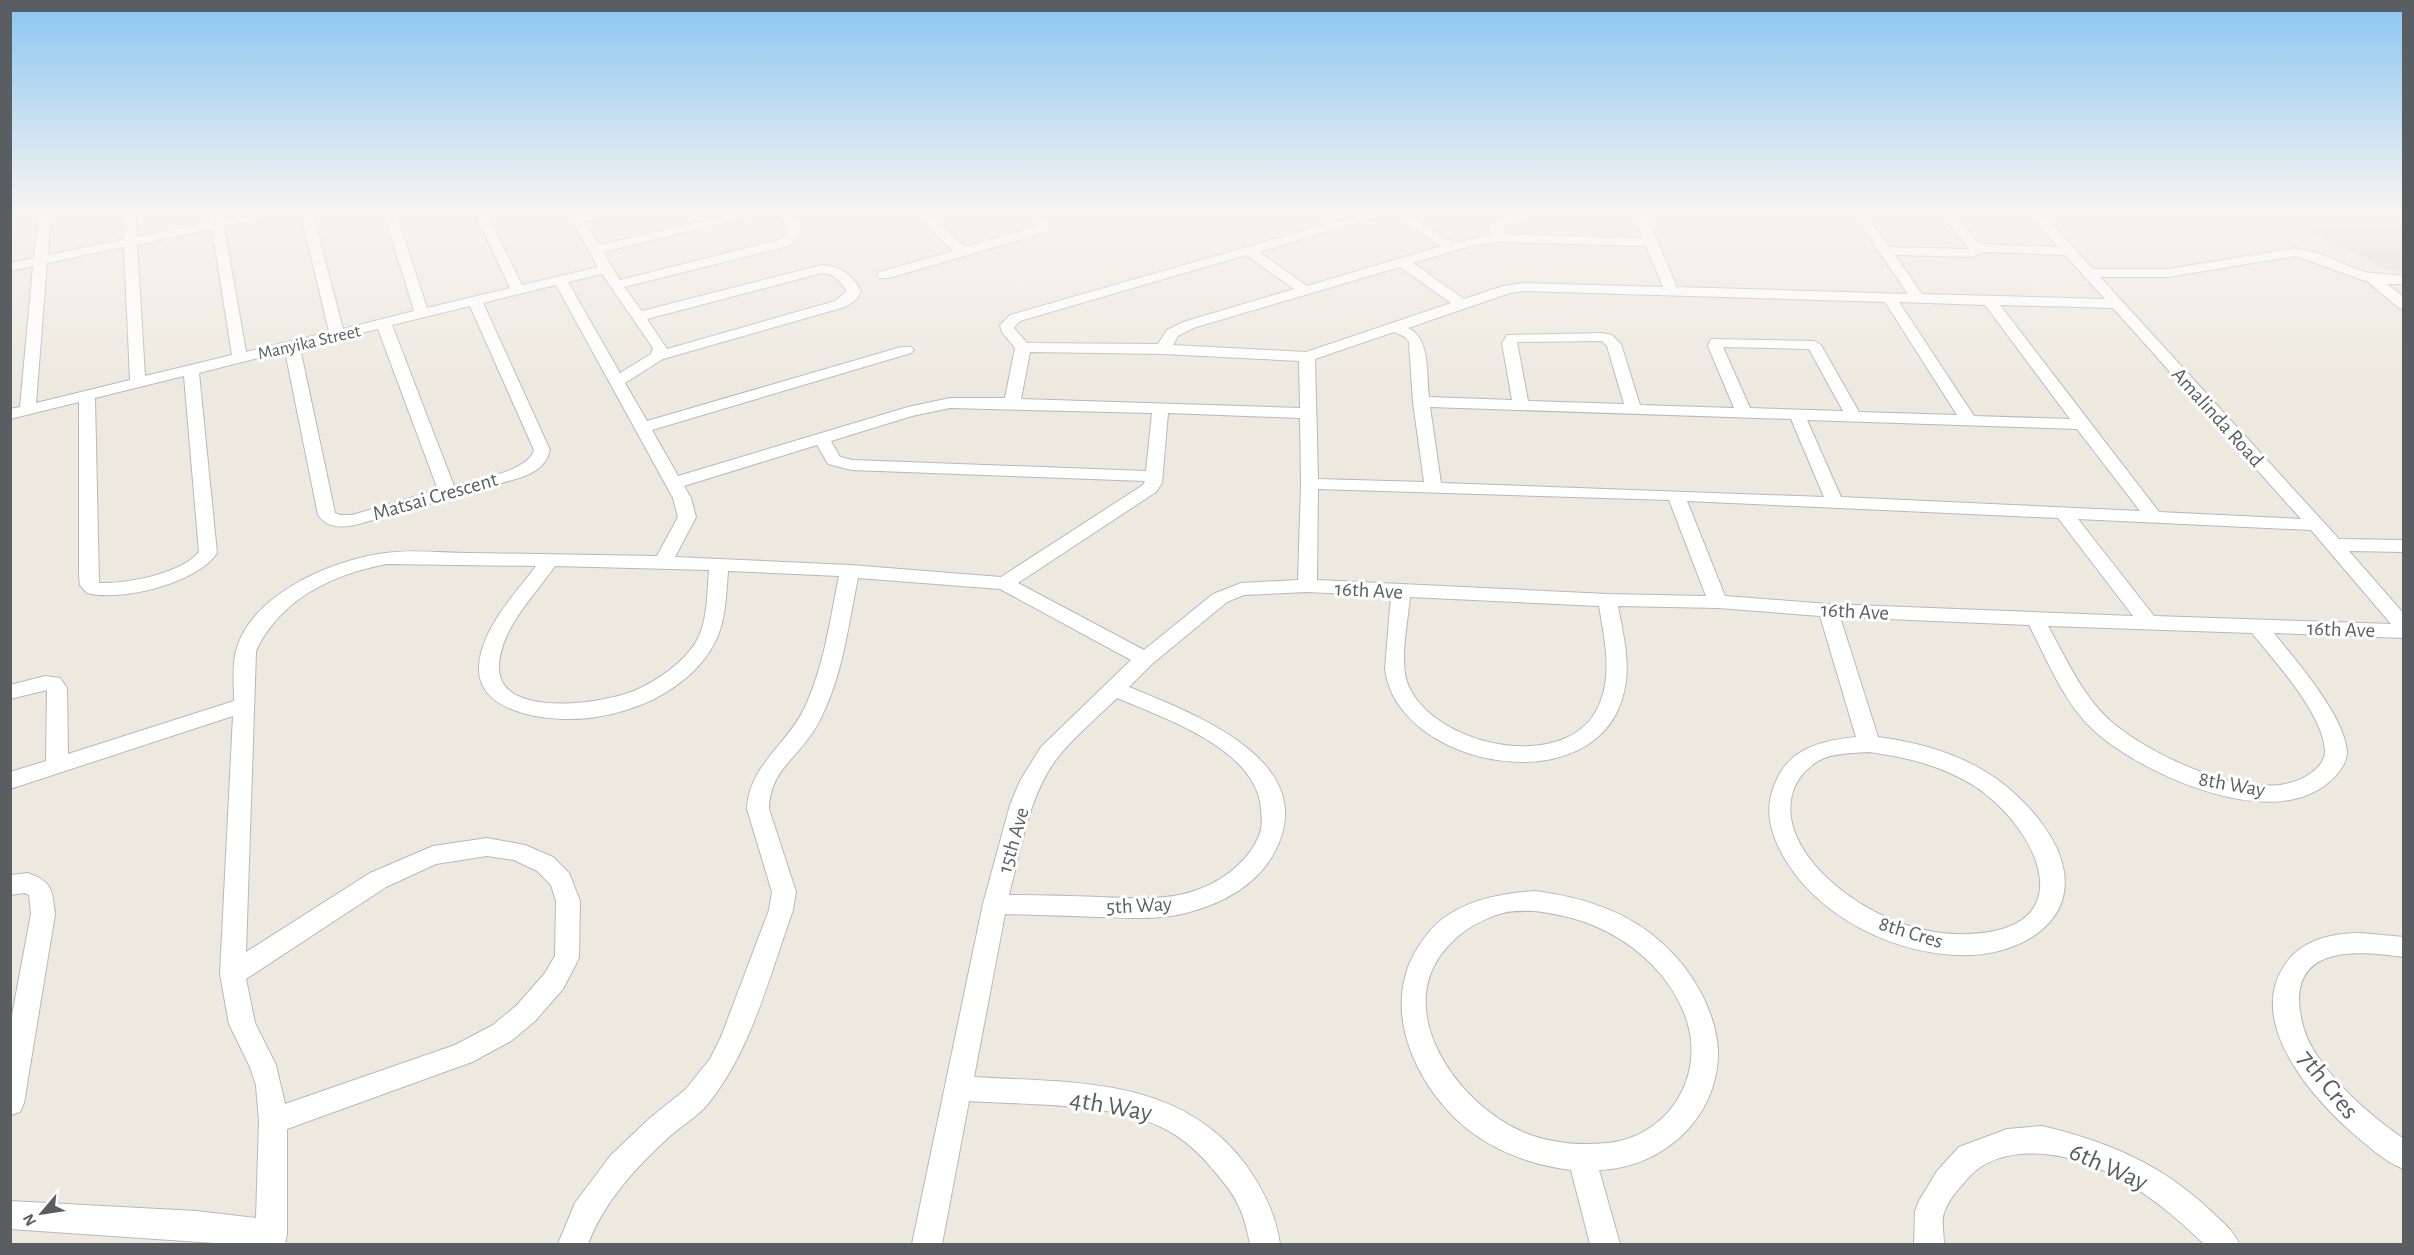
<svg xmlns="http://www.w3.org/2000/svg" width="2414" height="1255" font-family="'Alegreya Sans',sans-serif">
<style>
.industrial{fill:#dddbd4}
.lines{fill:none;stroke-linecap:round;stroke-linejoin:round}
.minor-casing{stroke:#b5b9be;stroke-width:2}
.minor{fill:#fff;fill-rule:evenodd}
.labels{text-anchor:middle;stroke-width:6;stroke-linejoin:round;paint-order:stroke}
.far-street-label{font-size:18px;fill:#585e62;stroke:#fff}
.street-label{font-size:21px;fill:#585e62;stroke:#fff}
.near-street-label{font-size:26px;fill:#585e62;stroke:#fff}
</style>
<rect width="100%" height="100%" fill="#ede9df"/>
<!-- industrial -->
<path class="industrial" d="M2267,210H2403V270H2388Z"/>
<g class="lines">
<!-- minor casing -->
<g class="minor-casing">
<path id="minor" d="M39,210H51L48,255L124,239L123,210H135L137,237L210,222L209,210H221L223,219L268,210H291L290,213L224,226L246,352L329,332L300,210H312L343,329L414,311L383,210H395L427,308L510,288L473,210H485L522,285L598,267L565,210H577L580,214L603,210H625L624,213L584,221L599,245L748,210H768L767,213L603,252L620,280L778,240L787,233L788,227L774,210H787L802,226L798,238L788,246L624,287L642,311L822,265C841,267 852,274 861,291L857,299L845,307L663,359L625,383L647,421L901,347H911L914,350L911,353L652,430L678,476L908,407L950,398H1005L1015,348L1002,332L1000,325L1010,315L1375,210H1402L1453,243L1491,235L1489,229C1501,212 1531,208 1549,210L1548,213L1505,226L1504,234L1643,238L1632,210H1644L1677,287L1908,294L1851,210H1863L1889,247L1969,249L1938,210H1950L1979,244L2058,247L2026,210H2039L2093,269H2168L2296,248L2320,254L2364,272L2404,276V284H2387L2404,297V309L2399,308L2368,282L2296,256L2168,277H2100L2339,539L2404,540V552L2349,551L2404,614V638L2274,633C2296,661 2345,716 2347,752C2347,763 2338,775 2329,782C2272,832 2148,776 2099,735C2065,707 2049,663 2029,625L1840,617L1878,737C1924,743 1971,757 2007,787C2032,808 2059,839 2064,872C2072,926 2017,953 1972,955C1898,958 1812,916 1779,848C1768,824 1765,804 1777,779C1791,748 1824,740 1856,737L1820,616L1718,608L1618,606C1623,634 1631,664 1624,692C1598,806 1397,768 1385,669L1391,596L1307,592L1244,595L1227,602L1152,664L1129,687C1192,713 1324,761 1274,853C1256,886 1221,904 1186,913C1158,920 1130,918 1100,917C1069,916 1037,915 1005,914L974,1077C1074,1083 1180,1076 1246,1165C1263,1189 1276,1215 1280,1244H1250C1244,1212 1237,1197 1215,1172C1202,1156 1186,1140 1167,1130C1116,1102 1027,1105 969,1101L942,1244H912L983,904L1010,805L1020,781L1041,747L1131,660L1000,589L858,578C849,621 844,666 826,707C821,718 816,729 808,739C789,764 770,775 769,809L796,892L793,910C770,974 751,1052 707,1105C697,1117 681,1126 669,1137C636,1167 604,1202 588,1244H558L575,1203L611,1155L650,1118L686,1089L710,1059L721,1037L769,910L772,892L747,809C749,765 788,744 805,707C824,666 830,620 839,576L728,571C726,595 726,621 715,642C702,668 678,687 652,700C635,708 615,714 596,717C562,723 478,718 479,668C480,630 515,594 536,566L387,564C333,574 280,599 256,651L246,952L370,873L433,846L487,838L525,845L553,857L569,873L580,901L579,957L576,964L563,989L535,1021L511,1041L472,1062L287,1129V1235L285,1244H229L10,1229V1201L196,1211L256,1218L259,1121L256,1085L250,1067L229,1024L220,974L233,716L10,789V772L46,761L47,690L10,699V685L45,676L60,678L67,688L68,754L234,701C234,685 232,666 236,651C251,594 332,560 385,553C412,549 443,553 471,553C533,554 595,555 657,556L678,517L673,498L556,285L483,303L550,450C546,466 534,473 519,478L359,524C344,528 328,529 318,515L285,351L199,373L217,553C198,583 121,602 87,593L80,585L79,576V402L10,419V409L20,407L33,266L10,271V263L34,258ZM1390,213L1441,246L1307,286L1259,252ZM212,229L232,355L145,376L137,245ZM1498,242L1646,246L1663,287L1524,283L1503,286L1464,299L1413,263L1474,245ZM124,247L130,380L36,403L47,263ZM1984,252L2065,255L2105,299L1922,294L1895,255L1971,257ZM1246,255L1294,289L1183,322L1167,330L1158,344L1027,343L1014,328L1020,321ZM1400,267L1451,303L1306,352L1173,345L1178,336L1193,328ZM822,273C834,274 841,281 847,291L835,301L667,349L647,319ZM602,274L653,348L651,354L620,373L568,282ZM1524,291L1885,302L1957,415L1859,412L1821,345L1814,341L1711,339L1708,346L1734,408L1640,405L1621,344L1612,335L1602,333L1507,335L1502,343L1512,400L1429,397C1426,375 1431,338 1408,328L1510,293ZM1899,302L1985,305L2070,419L1974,416ZM2000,305L2113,308L2301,519L2159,512ZM470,306L534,450C528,472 474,480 454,486L392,325ZM378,329L438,490L352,515H340L335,513L300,348ZM1394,332L1405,337L1409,342L1413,402L1424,482L1318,479L1315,359ZM1602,341L1607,346L1624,404L1528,401L1517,342ZM1723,347L1809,349L1843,411L1750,408ZM1030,352L1163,354L1299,361L1300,408L1021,399ZM184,376L199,552C181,574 126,584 99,583L95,398ZM1430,407L1791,419L1824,497L1441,483ZM950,408L1152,413L1146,471L853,460L840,457L831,441L912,416ZM1168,413L1300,418L1301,484L1298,580L1241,583L1213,594L1144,650L1018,583L1156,492L1162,483ZM1807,420L2077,429L2140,511L1841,497ZM817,445L828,464L852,470L1145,481L1143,485L1001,577L850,565L675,557L696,517L691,498L684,486ZM1318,489L1669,500L1706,596L1607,594L1317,580ZM1687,501L2058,518L2133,616L1828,604L1725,596ZM2078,519L2311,530L2391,624L2154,616ZM555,566L709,570C707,593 708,621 696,642C683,663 658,680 636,690C608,703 501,720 499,669C498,631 535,595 555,566ZM1410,597L1599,606C1604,636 1612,670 1601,700C1575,776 1438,749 1409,687C1398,664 1408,622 1410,597ZM2048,626L2252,633C2275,662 2323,713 2325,751C2325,761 2318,768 2311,773C2262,810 2154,757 2114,724C2083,698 2067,660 2048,626ZM1117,698C1164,718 1257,749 1261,809C1262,821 1263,829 1257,840C1245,865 1218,884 1191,892C1161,901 1131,898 1100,897C1070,896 1040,895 1009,895C1021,849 1028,799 1055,761C1072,738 1097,718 1117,698ZM1869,752C1907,757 1943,766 1976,787C2040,831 2084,930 1968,934C1924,936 1880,919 1845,893C1814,870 1777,828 1795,786C1801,774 1811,764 1824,758C1838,753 1854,753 1869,752ZM487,856L514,860L537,871L551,885L556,901L555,956L545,973L517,1005L493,1025L455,1045L285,1104L276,1065L255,1023L246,979L386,887L436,864Z
M913,210H926L965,247L1037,226L1021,210H1034L1051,226L1047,232L889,278H879L877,275L879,272L953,251Z
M28,873C53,882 52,890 55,914L24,1103L20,1112L10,1115V1026L31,914L29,895L25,893L10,895V875Z
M1535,891C1582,897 1628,911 1663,944C1692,970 1716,1011 1718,1051C1719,1117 1663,1168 1599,1170L1620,1244H1590L1571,1170C1530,1165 1487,1149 1456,1119C1415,1079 1386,1015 1411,960C1420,942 1431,926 1448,915C1474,898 1505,893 1535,891ZM1535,911C1577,916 1613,929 1645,958C1664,975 1679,997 1687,1021C1705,1079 1667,1137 1607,1143C1580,1146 1548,1143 1523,1132C1455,1103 1386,1004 1453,941C1466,928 1485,918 1503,913C1513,910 1525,911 1535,911Z
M2361,933L2404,937V957C2365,952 2298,943 2299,1001C2300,1022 2306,1040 2318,1057C2340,1089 2371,1116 2404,1139V1169C2388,1163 2375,1152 2362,1141C2318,1105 2245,1026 2284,966C2300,940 2332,933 2361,933Z
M2042,1126C2109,1142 2162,1164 2213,1213C2223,1223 2234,1231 2239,1244H2204C2156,1197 2091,1148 2020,1154C2002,1156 1983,1162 1971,1175C1961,1186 1949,1198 1944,1213C1941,1221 1944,1235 1944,1244H1914L1915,1211L1919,1201L1937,1171L1959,1147L2007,1129Z"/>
</g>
<!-- minor -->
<use href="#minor" class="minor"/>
</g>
<!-- sky -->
<linearGradient id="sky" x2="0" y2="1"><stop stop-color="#8ac5f1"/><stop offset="0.55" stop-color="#f7f5f1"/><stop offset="1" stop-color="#f7f5f1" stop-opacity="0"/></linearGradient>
<rect width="2414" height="385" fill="url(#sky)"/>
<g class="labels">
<!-- far-street labels -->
<g class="far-street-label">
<text transform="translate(309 342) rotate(-13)" y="6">Manyika Street</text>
</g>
<!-- street labels -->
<g class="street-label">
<text transform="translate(2218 417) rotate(48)" y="7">Amalinda Road</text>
<text transform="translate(435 496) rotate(-16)" y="7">Matsai Crescent</text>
<text transform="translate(1369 590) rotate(3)" y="7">16th Ave</text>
<text transform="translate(1855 611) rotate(3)" y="7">16th Ave</text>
<text transform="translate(2341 629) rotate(2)" y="7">16th Ave</text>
<text transform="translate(2232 784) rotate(10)" y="7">8th Way</text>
<text transform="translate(1013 840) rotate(-74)" y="7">15th Ave</text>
<text transform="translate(1139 905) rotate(-3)" y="7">5th Way</text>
<text transform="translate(1911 932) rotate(17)" y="7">8th Cres</text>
</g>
<!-- near-street labels -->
<g class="near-street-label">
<text transform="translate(2329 1084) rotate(51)" y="9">7th Cres</text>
<text transform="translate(1111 1105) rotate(10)" y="9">4th Way</text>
<text transform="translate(2109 1166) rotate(24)" y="9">6th Way</text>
</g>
</g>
<!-- border -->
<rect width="2414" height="1255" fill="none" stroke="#585e62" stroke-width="24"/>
<!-- north arrow -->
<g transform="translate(42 1213) rotate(241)" stroke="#ffffff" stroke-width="4.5" paint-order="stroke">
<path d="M0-4.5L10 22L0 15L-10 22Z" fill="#585e62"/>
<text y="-9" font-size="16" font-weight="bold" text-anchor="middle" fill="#585e62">N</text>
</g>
</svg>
